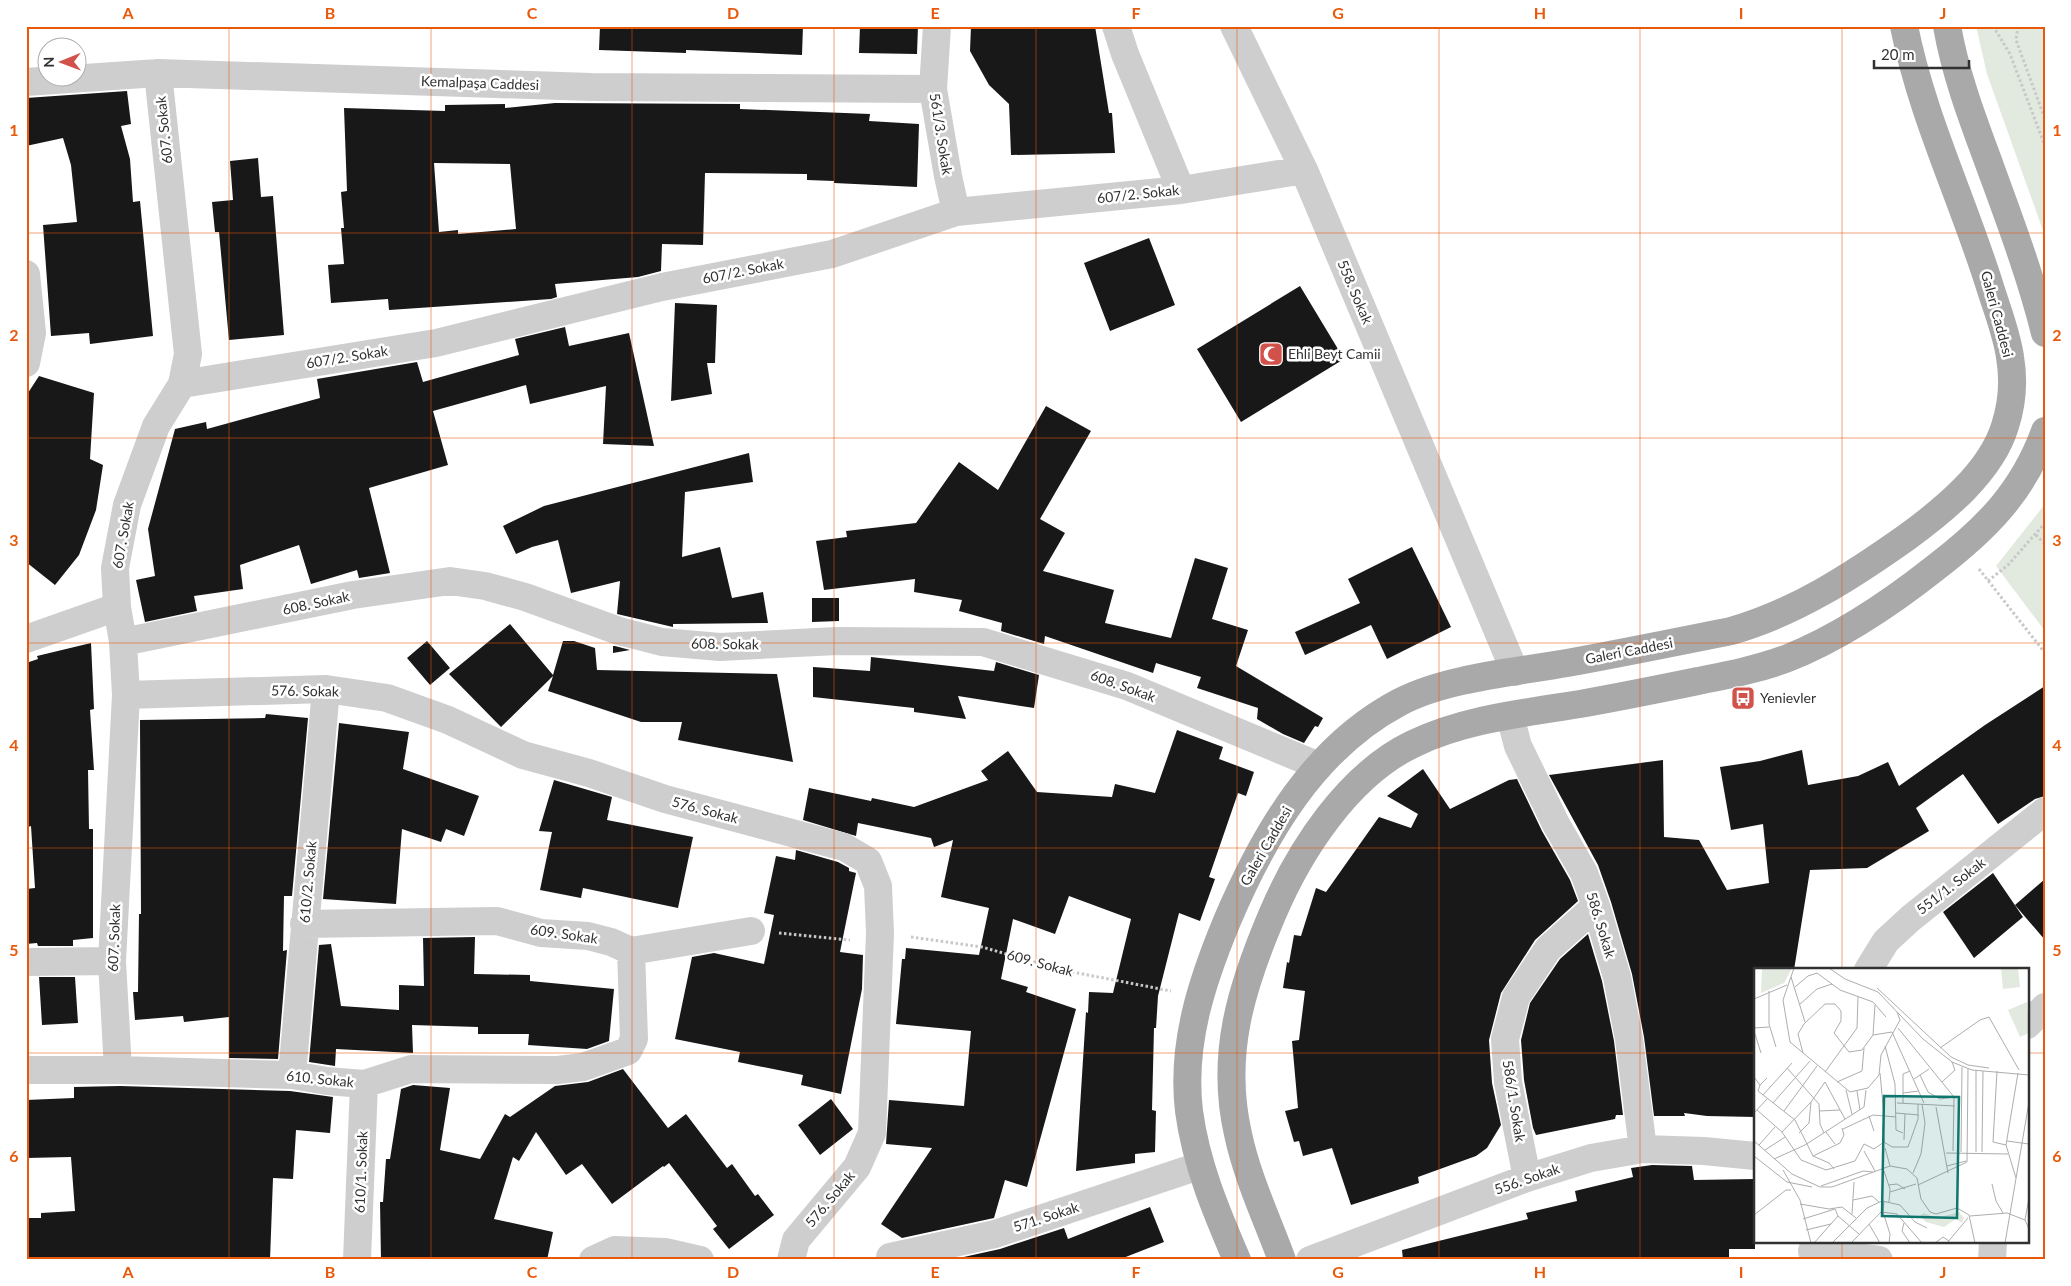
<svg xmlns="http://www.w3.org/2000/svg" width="2071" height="1286" font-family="Lato,sans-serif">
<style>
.green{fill:#e2e9de}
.building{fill:#181818;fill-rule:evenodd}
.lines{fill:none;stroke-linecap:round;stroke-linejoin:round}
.path{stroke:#c8c8c8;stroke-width:3;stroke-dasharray:2.5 2.5;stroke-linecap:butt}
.minor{stroke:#cecece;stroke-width:28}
.major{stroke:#a9a9a9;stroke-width:28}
.grid{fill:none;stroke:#e8590c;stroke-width:1;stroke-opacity:0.55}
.labels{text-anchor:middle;stroke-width:5;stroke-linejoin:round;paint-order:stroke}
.street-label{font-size:14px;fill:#313131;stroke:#fff}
.poi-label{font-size:14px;fill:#313131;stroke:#fff;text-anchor:start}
.inset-road{fill:none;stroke:#adadad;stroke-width:1}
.view{fill:#0f766e;fill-opacity:0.15;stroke:#0f766e;stroke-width:2.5}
.inset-edge{fill:none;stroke:#313131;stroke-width:2.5}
.neatline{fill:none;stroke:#e8590c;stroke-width:2}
.grid-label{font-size:16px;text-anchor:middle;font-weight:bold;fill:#e8590c}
</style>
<rect width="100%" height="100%" fill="#fff"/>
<!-- green -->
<path class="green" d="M1976,26H2045V236L1987,74Z
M2045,504V631L1996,566Z"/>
<!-- building -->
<path class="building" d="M600,26H803L802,55L686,50V53L599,50Z
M860,26H918L917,54L859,53Z
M971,26H1095L1109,113H1112L1115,153L1011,155L1009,104L989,85L970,51Z
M127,91L131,124L121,126L130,159L133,202L140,201L153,336L90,344L89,333L51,336L43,225L77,222L71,165L63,138L26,146V98Z
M555,103L740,104V109L870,114L869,121L919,124L917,187L834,183V181L807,180V174L705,173L703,245L662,244L661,271L638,277L555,284L557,297L551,299L389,310L388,299L331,303L328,265L344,264L341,228H344L341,192L347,191L344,108L445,111V105L505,104V108ZM434,163L510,164L516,229L458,234V230L439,232Z
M258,158L261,197L273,196L284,335L229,340L219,232H215L212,202L233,200L230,161Z
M1149,238L1175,305L1110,331L1084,263Z
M1300,286L1344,359L1241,422L1197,349Z
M675,303L717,305L715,363H707L712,394L671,401Z
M565,327L569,346L629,333L654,446L603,444L606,386L530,404L526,385L433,411L448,465L369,488L390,573L359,578L357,570L311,584L299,545L240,565L243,589L194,596L197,611L145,622L136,580L155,576L148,529L175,429L206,422L207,429L320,398L317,379L417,362L423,382L519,355L515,339Z
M39,376L94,393L90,459L103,465L96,510L79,555L55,585L26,562V396Z
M1046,406L1091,431L1040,519L1065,533L1043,571L1114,590L1105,623L1171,638L1195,558L1228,568L1212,619L1248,630L1236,666L1323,718L1318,727L1315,726L1304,743L1283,734L1257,719L1258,708L1197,688L1201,677L1156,663L1153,673L1045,636L1044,644L1001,631L1002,623L959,611L962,600L914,592L915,579L824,590L816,541L847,537L846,531L916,523L959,462L998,490Z
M749,453L753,482L685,492L682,557L720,547L732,598L763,592L768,623L673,624V627L617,614L620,581L571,593L558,540L532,547L516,554L503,526L544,506Z
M1412,547L1451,627L1387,659L1371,625L1305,655L1295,632L1360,603L1348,579Z
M812,598H839V621L812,622Z
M510,624L553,675L563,641H574L595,648L597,670L777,674L793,762L678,740L682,722H641L548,691L553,676L501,727L449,674Z
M427,641L450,668L430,685L407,658Z
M91,643L94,709L90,710L94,770H88L89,829H93V938L73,940V946H38L37,943L26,944V889L35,888L31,826L28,827L26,810V663L38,659L37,656Z
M613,646H615L630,650L613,653Z
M871,657L994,671L996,662L1039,675L1034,708L958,696L966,719L914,712V708L813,697V667L870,671Z
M2045,686V796L2035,799L1998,824L1963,774L1916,808L1929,831L1867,868L1810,870L1794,970H1755V1117L1707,1116L1684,1113L1685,1116H1654L1644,1037L1632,974L1611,902L1598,865L1549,775L1663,760L1664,837L1699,840L1727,890L1769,883L1763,824L1731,830L1720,767L1760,761L1802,750L1808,785L1858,776L1888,762L1899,786L1985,725Z
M266,714L308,718L292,896H284L283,951L287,950L278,1059L229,1058V1017L184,1022L183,1016L135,1020L133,992H138L139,914H141L140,720L265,718Z
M339,723L409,732L403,769L479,796L464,836L446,829L441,842L402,829L396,904L323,899Z
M1177,730L1223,747L1219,759L1254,772L1246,796L1238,793L1209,877L1215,879L1200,921L1179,913L1158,996L1156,1028H1154L1152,1110L1156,1111L1155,1152L1135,1154V1163L1076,1171L1086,1012L1088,1013L1089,992L1113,993L1131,919L1069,896L1055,934L1013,919L1001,979L1028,987L1026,992L1076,1009L1027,1187L1005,1180L994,1218L902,1238L881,1224L932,1148L886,1144L889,1100L964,1106L971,1031L896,1024L902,959H905L906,948L979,955L989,908L941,897L953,840L934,847L931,838L858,823L856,836L803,820L809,788L871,801L872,798L914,807L988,780L981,771L1008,751L1037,792L1112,797L1115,784L1155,793Z
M1423,769L1450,809L1509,780L1517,779L1542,831L1570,880L1578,901L1535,940L1501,993L1489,1040L1492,1083L1501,1125L1487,1148L1476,1156L1418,1177L1419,1183L1351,1205L1332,1148L1303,1156L1299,1141L1294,1142L1285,1111L1298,1108L1292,1041L1299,1040L1305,991L1283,988L1287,962L1289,963L1294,935L1301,936L1316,888L1326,892L1379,817L1411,828L1418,814L1387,796Z
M554,780L612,797L607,820L693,837L678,908L583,888L581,898L540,890L552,832L539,831Z
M796,850L838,862L849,868V871L856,873L840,952L863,955L862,989L841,1094L801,1085L803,1075L738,1062L740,1052L675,1039L692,957L714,953L764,964L774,915L764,913L776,856L795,860Z
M1993,873L2023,917L1974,958L1943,912Z
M2045,879V940L2015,905Z
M1588,934L1602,981L1614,1041L1623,1115H1616L1615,1119L1536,1135L1533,1128L1524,1080L1521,1040L1530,1003L1560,959Z
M475,937L474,974L530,975V981L614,989L609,1041L587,1049L528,1045L529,1034H478V1027L412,1025L413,1053L336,1049L335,1066L309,1062L319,945L331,944L341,1006L399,1010V985L424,986L423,938Z
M39,977H75L78,1023L42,1025Z
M623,1069L668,1128L686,1114L727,1168L732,1164L755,1196L758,1194L774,1215L729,1249L713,1229L717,1226L669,1163L664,1167L663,1166L612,1204L582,1164L566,1175L536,1132L519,1161L513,1157L494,1219L553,1232L547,1260H381L380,1202H383L386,1159H390L401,1089L413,1085L450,1088L440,1150L480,1159L505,1114L510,1117L555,1086L588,1082Z
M120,1086L290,1091L333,1097L330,1133L296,1130L293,1179L273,1178L270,1260H26V1218H41V1213L75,1211L71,1157L26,1158V1100L74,1098V1087Z
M831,1099L853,1129L820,1155L798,1125Z
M1652,1165L1692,1166L1694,1180L1755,1179V1249H1729V1260H1403L1402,1250L1528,1219L1526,1213L1577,1201L1575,1191L1633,1177L1631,1168Z
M1150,1207L1164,1242L1118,1260H950L1000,1249L1064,1228L1068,1239Z"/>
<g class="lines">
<!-- path -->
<path class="path" d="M1993,26L2010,54L2045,146
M2018,26L2016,40L2045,119
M2036,535L2045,544
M1979,569L2045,653
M1988,581L2008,565L2045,523
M779,933L850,940
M911,937L982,947L1062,970L1171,991"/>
<!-- minor -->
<path class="minor" d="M937,26L933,89L948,176L956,212
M1116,26L1125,54L1181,190
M1234,26L1304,170L1515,672
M26,82L158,73L591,87L933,89
M26,274L32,333L26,363
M182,384L436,343L662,287L832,254L956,212L1181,190L1304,170
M26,639L117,607
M123,642L353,595L450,581L485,586L525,597L619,631L662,642L720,647L837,641L983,642L1127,686L1319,766
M126,695L326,689L387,698L448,720L523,755L589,773L665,799L844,847L868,861L878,886L880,933L872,1133L857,1167L796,1240L791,1260
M1510,716L1518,746L1556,824L1584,873L1596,906L1617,977L1629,1039L1643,1149
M304,924L497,921L541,933L588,936L611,942L631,951L751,931
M26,962L112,961
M1868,970L1886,941L1911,918L2045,811
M2027,1025L2045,1007
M26,1070H118L292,1075L327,1081L364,1084L411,1069L558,1070L583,1067L628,1051L634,1039L631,951
M118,1070L112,961L126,695L123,642L117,607L115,568L127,505L156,426L182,384L188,354L158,73
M292,1075L326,689
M1527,1178L1508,1082L1505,1039L1516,997L1548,949L1596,906
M1812,1251L1879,1260
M890,1257L995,1234L1199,1166
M357,1260L364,1084
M593,1260L615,1250L665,1252L700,1260
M1310,1260L1527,1178L1591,1158L1643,1149L1704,1151L1755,1156
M1992,1260L1993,1242"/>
<!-- major -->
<path class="major" d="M1947,26C1955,72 1971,115 1987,158C2008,216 2030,273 2045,333
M1237,1260C1216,1211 1196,1164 1189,1111C1181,1044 1202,981 1227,921C1264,834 1314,747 1400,702C1445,678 1516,672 1567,663C1622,653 1676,642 1731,631C1795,613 1852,576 1907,537C1944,510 1991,472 2005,426C2012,404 2014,380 2010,357C2007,335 1998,312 1991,290C1964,202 1922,117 1904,26
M1282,1260C1267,1219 1247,1177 1238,1134C1220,1055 1241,988 1272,915C1299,851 1348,775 1413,744C1464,719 1525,713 1580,704C1619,697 1659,689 1698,681C1728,675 1759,669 1788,658C1838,638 1892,602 1935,568C1986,529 2023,492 2045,431"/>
</g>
<!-- grid -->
<path class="grid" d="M229,26V1260M431,26V1260M632,26V1260M834,26V1260M1036,26V1260M1237,26V1260M1439,26V1260M1640,26V1260M1842,26V970M26,233H2045M26,438H2045M26,643H2045M26,848H2045M26,1053H1755M2027,1053H2045M1842,1242V1260"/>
<!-- icons -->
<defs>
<g id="mosque-square" transform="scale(1.25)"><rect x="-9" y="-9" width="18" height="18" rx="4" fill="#d0524b" stroke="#fff"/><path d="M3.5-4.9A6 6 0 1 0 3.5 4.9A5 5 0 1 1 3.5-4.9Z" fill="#fff"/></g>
<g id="bus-square" transform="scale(1.25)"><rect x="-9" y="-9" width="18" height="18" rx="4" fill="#d0524b" stroke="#fff"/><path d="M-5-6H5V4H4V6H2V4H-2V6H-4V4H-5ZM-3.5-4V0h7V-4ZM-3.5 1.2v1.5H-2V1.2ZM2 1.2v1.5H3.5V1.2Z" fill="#fff"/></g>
</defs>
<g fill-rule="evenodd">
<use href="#mosque-square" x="1271" y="354"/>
<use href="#bus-square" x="1743" y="698"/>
</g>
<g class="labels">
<!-- street labels -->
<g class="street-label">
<text transform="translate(480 83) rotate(2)" y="5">Kemalpaşa Caddesi</text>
<text transform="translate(164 130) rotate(-96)" y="5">607. Sokak</text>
<text transform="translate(941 134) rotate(81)" y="5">561/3. Sokak</text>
<text transform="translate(1138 194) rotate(-6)" y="5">607/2. Sokak</text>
<text transform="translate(743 271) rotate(-11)" y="5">607/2. Sokak</text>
<text transform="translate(1355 292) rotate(67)" y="5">558. Sokak</text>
<text transform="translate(1997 314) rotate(75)" y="5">Galeri Caddesi</text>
<text transform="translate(347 357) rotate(-9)" y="5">607/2. Sokak</text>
<text transform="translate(123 535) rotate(-80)" y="5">607. Sokak</text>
<text transform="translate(316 603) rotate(-12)" y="5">608. Sokak</text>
<text transform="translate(725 644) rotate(1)" y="5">608. Sokak</text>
<text transform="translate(1629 651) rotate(-11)" y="5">Galeri Caddesi</text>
<text transform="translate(1123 686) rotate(20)" y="5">608. Sokak</text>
<text transform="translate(305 691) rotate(1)" y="5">576. Sokak</text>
<text transform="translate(705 810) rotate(15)" y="5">576. Sokak</text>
<text transform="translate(1266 846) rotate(-60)" y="5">Galeri Caddesi</text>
<text transform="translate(308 882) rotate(-85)" y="5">610/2. Sokak</text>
<text transform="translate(1951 886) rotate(-38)" y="5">551/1. Sokak</text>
<text transform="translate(1601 925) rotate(73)" y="5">586. Sokak</text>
<text transform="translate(564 934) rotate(8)" y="5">609. Sokak</text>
<text transform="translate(114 938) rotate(-88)" y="5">607. Sokak</text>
<text transform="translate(1040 963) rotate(15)" y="5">609. Sokak</text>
<text transform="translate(320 1079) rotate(6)" y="5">610. Sokak</text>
<text transform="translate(1514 1101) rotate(81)" y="5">586/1. Sokak</text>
<text transform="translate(361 1172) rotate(-88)" y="5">610/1. Sokak</text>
<text transform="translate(1527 1179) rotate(-19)" y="5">556. Sokak</text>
<text transform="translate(830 1199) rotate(-50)" y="5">576. Sokak</text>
<text transform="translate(1046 1217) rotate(-18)" y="5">571. Sokak</text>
</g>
<!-- poi labels -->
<g class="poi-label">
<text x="1288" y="359">Ehli Beyt Camii</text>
<text x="1760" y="703">Yenievler</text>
</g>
</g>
<!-- overview -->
<g transform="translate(1754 968)">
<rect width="275" height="275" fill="#fff"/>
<path d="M8,0H38L30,15L7,25ZM247,0H264L266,19L249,21ZM273,34L275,65L266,69L254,42ZM205,244L210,250L208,255L202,251L190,259L172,254L166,248L170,245L183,250Z" fill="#e2e9de"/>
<path class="inset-road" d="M40,0L29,32L36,74L96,124L114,120L125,107L127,87L146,52L143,44M75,0L91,11L124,24L169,71L198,94L218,102L275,107M37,9L51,54M41,19L54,8L63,5L86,22L119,34L132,49M123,20L197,89L214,97L235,100M15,23V56L22,79M0,31L33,17M45,37L63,21L78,16M0,60L15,59M144,60L200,129L199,183M0,63L7,85M119,67L121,37M131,78L141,116L142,162L149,165M186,80L226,52L235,49L265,102M49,85L44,66L50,56L71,36H81L87,43V53L80,65L95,84L108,82L119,67L138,64L170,135M33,100L65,136L66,156L70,165M243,103L239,174L252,177M71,104L103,60L104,28M126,105L130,148M166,107L174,124L186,131L200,129M0,109L6,117L13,110M160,111L175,101M83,114L108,103L110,80M188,114L201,102L198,94M6,117L4,123L41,152L59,188L75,195L80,201M92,122L98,146M103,123L106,142M149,125L165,123M9,127L38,95M19,135L56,93M143,135L201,138M149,135V106L156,103M182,139L194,205M3,142L28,164L47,192L72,202L101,193L110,176L120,181L130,174L138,179H154L164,151V136M30,143L63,98M65,143L86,142M0,145L13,131M142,145L165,147M115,148L120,163M129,158L130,174M89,161L119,147L142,149M28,164L57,134L71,114L91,151M72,164L81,176M45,165L55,155L57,134M150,172L151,146M0,173L38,206L66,219H78L136,198L153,201L163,210L167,231L176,244L182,246L203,240L215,247L221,275M253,173L275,176M5,177L21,159M131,180L136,198M11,182L31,169M110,183L121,203M207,184L208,99M222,184V102M228,184L229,103M192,185L254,186M0,188L33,214L58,219M59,188L86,175L90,167L88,160M20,191L51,177L110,139L112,122M193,198L212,193M29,202L46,232L57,275M130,203L136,221L135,234M159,205L167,186L171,155L168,136M262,210L252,177L264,105M238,216L242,233L249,245M135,217L143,216L151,221M164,217L213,194L214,101M67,218L109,203L119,204M136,224L162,216M99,232L118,228L125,234M130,233L129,244L136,266L135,275M46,236L75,241L88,239L102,250M98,246L100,214M0,247L32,222H37M216,248L253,245L271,252L275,261M49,251L81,241L84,248L105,266M271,252L275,230M150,255L148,263L156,275M115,256L126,275M52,262L77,256M60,275L84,248M78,275L113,240L128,233L146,237L161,254L173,260M97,275L127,244L143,246L168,275M181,275L189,269L195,273M193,275L214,250M251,275L275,134"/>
<path class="view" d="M130,128L205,129L203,250L128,248Z"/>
<rect width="275" height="275" class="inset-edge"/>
</g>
<!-- border -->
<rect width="2071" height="1286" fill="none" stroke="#ffffff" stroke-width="55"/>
<!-- north arrow -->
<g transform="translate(62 62) rotate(269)"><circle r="24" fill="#ffffff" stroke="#adadad"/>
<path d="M0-4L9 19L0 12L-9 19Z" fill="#d0524b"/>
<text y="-8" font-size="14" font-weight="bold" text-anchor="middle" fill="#313131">N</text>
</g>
<!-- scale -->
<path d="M1874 60v8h95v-8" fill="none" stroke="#313131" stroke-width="2.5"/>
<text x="1881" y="60" font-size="15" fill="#313131" stroke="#ffffff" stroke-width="4" paint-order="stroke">20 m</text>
<rect x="28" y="28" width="2016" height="1230" class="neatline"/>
<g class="grid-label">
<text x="128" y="19">A</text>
<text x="330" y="19">B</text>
<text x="532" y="19">C</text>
<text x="733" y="19">D</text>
<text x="935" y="19">E</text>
<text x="1136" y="19">F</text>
<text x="1338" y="19">G</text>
<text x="1540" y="19">H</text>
<text x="1741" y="19">I</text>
<text x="1943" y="19">J</text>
<text x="14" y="136">1</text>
<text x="2057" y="136">1</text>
<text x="14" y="341">2</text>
<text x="2057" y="341">2</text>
<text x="14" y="546">3</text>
<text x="2057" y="546">3</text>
<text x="14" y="751">4</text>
<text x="2057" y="751">4</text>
<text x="14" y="956">5</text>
<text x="2057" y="956">5</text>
<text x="14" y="1162">6</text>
<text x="2057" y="1162">6</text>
<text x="128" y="1278">A</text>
<text x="330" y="1278">B</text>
<text x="532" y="1278">C</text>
<text x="733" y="1278">D</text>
<text x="935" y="1278">E</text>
<text x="1136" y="1278">F</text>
<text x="1338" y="1278">G</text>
<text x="1540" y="1278">H</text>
<text x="1741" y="1278">I</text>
<text x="1943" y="1278">J</text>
</g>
</svg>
